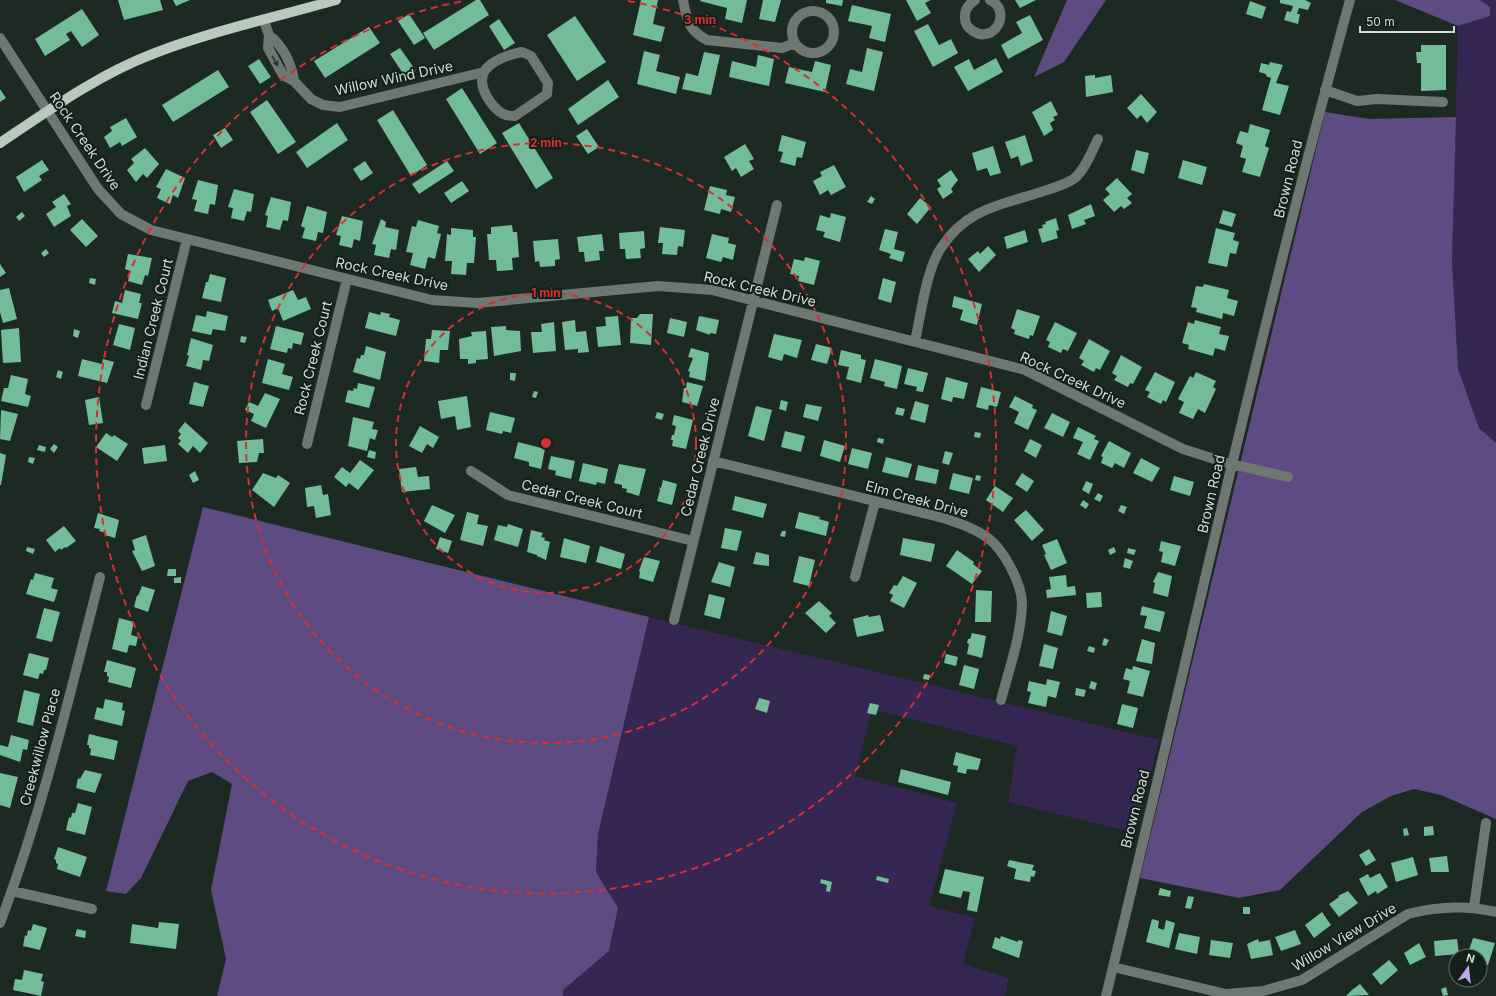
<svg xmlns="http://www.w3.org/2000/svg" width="1496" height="996" font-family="Inter,sans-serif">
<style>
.green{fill:#352652}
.forest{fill:#5d4b82}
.building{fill:#73bc99}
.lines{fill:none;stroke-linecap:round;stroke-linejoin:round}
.minor{stroke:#6f7773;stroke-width:10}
.major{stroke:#b9c9c0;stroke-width:10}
.oneway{fill:#293630}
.ring{fill:none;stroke:#d63131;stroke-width:2;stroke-dasharray:7 5}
.labels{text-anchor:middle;stroke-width:4;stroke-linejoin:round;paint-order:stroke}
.street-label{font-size:14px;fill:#d2dbd6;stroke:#122019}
.centre{fill:#d63131;stroke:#122019;stroke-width:2}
.ring-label{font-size:12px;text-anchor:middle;font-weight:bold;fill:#d63131;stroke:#122019;stroke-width:4;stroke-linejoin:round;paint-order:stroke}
</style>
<rect width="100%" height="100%" fill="#1c2a23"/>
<!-- green -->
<path class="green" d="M1480,0H1496V443L1479,428L1458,369L1452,262L1458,26L1490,16V7Z
M649,617L1159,740L1135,833L1008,802L1017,746L872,709L855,776L957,803L929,906L975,918L963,964L1009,978L1005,996H563V990L609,951L618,908L596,872L598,834Z"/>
<!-- forest -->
<path class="forest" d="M1067,0H1106L1064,62L1034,77Z
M1395,0H1480L1490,7V16L1458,26Z
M1325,112L1369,119L1456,117L1452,262L1458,369L1479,428L1496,443V819L1441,795L1414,789L1391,796L1362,812L1280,890L1239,898L1140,878Z
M203,507L649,617L598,834L596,872L618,908L609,951L563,990V996H217L226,959L211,890L232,784L212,772L188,781L141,878L126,894L106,891Z"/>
<!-- building -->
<path class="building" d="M118,0H160L163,10L124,20Z
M173,0H190L176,6Z
M476,0H480L489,15L434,50L423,33Z
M641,0H658L653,24L665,27L661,42L633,35Z
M701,0H747L742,23L725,19L727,8L700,1Z
M763,0H781L775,22L759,19Z
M826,0H843L842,6L826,3Z
M906,0H931L925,3L931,13L917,21Z
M1015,0H1036L1020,8Z
M1280,0H1305L1311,3L1308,10L1299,8L1297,14H1300L1298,24L1284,20L1287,11L1291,12L1293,6L1280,3Z
M1250,1L1266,7L1262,19L1246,14Z
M852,5L891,14L885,42L869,38L872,26L848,21Z
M82,9L99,35L82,47L71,31L66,34L70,40L45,56L35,39Z
M409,14L425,38L414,45L398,21Z
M1030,15L1043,40L1008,59L1001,45L1022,33L1016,22Z
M575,16L606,62L577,81L547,35Z
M499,19L515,43L504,50L489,26Z
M928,24L939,45L951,39L958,53L933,67L914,31Z
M369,27L380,43L325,78L314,61Z
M1421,45H1446V90L1421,91V63H1417L1416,52H1421Z
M400,48L416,71L406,78L390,54Z
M867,48L883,52L874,91L846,84L850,69L862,72Z
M644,51L660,55L656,71L680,77L676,94L637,84Z
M704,52L720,55L711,95L682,89L686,73L698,76Z
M758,55L774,59L769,86L729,77L732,61L756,67Z
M996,58L1003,72L968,91L954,67L969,59L974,70Z
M259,59L271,77L260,84L248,66Z
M815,61L831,65L825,92L785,83L789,67L812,72Z
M1270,62L1283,65L1276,83L1289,86L1280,115L1262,110L1271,78L1266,76V74L1259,72L1261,63L1269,65Z
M218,70L229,87L173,122L162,105Z
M1095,75V78L1111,75L1113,92L1086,97L1085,76Z
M608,80L619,97L578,125L568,109Z
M462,88L497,143L480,154L446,99Z
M0,89L6,98L0,102Z
M1141,94L1157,112L1147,123L1141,115L1137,119L1127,108Z
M267,100L296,142L278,154L250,112Z
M1051,101L1058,115L1053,117L1055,120L1050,123L1053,130L1044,136L1032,112Z
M393,110L427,165L411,176L377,120Z
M126,118L137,137L122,146L120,142L110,148L104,137L112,131L110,127Z
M337,123L348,140L307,168L296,152Z
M519,123L553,178L536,189L502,133Z
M1250,124L1270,130L1265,146L1269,148L1260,177L1242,172L1246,159L1240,157L1243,146L1236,143L1240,131L1248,133Z
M225,128L233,140L221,148L213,135Z
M587,129L599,147L588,154L576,136Z
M782,135L806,142L802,158L797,157L795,166L780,162L783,152L778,151Z
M1025,135L1033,161L1021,166L1018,156L1011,159L1005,142Z
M745,144L754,159L749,161L754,169L741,177L736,168L732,171L724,157Z
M993,146L1001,173L990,176L987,168L977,171L972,153Z
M145,148L159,164L147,178L143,174L136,182L127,170L134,163L131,159Z
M1136,150L1149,153L1144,174L1131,170Z
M42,160L49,170L39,176L42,180L24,192L16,177Z
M1183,160L1207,167L1202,185L1178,178Z
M365,161L373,173L361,181L353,169Z
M447,161L454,171L419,194L412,184Z
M834,165L846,187L831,195L828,190L820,195L813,181L822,176L820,172Z
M166,169L185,178L178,198L173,195L170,204L157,198L161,189L156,187Z
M951,170L958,180L951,189L953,192L943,199L937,189L941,186L937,180Z
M1117,178L1132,194L1127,198L1132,203L1124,209L1121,206L1114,212L1103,200L1110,194L1105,189Z
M198,180L218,185L215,205L210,204L208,214L194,211L197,200L192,199Z
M462,181L469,191L451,203L444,193Z
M710,186L727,190L726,195L735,197L731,212L721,209L720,214L704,210Z
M234,189L254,194L251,212L247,211L244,221L231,218L233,208L228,207Z
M64,194L71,204L67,206L71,216L54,227L46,214L56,207L52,202Z
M871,196L875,199L872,204L867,202Z
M271,197L291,202L288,221L283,220L280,230L266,227L268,216L265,215Z
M920,198L931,207L917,224L907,214Z
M1091,204L1095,216L1084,220L1086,224L1072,229L1068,215Z
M307,206L327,212L323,233L318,232L316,241L302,238L305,228L301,226Z
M1223,210L1236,214L1232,227L1219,223Z
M22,212L25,216L19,221L16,217Z
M831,213L846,217L840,242L823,237L825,232L816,230L820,215L830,218Z
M342,216L363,221L360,241L354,239L352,248L339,245L341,236L336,235Z
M1056,218L1059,230L1056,231L1058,238L1042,243L1038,229L1043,228L1042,225L1046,224L1045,222Z
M82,219L98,236L86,247L70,230Z
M381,219L386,222L385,227L399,230L396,250L391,249L389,258L374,255L376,245L372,244Z
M418,220L439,226L437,233L441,234L435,259L428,257L425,269L410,265L413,253L406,252L412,226L416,227Z
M512,225L513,232H517L519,257L512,258L513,270L497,271L496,260H489L487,234H491V227Z
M660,227L685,230L683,247L678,246L677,255L662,254L663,243H658Z
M451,228L473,230V237H476L474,263H467L466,275L451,274L452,261H445L447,234L451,235Z
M1216,228L1235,233L1233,240L1239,242L1236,254L1230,253L1227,267L1208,263Z
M885,229L898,232L894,249L905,252L902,262L889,258L891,254L879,250Z
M1025,230L1028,242L1007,249L1004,237Z
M644,231L645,248L640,249L641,258L626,259L625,249H620L619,233Z
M602,234L604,251H599L600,260L585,262L584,252H579L577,237Z
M712,234L729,238L728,243L736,245L733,260L723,257L721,262L706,258Z
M558,239L560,259L555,260V266L540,267L539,261L535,262L533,241Z
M988,246L996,255L979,272L968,259L978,251L980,254Z
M46,249L49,253L44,257L41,253Z
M128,254L152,258L148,276L145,275L142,285L128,281L130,271L125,269Z
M805,257L820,261L814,285L798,281L799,276L790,274L794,259L804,261Z
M0,264L6,273L0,277Z
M210,274L226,278L221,302L202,298L206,282H208Z
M90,278L96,279L95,285L89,283Z
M883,278L896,282L891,303L878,299Z
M1204,284L1229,290L1227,298L1238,301L1234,316L1223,313L1222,319L1196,312L1197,308L1191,307L1196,286L1203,287Z
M9,288L17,319L3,323L0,312V290Z
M125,290L141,294L139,303H142L138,319L112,313L115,301L122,303Z
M293,290L298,300L306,297L311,309L283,321L278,308L272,311L268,300Z
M954,296L982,304L977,325L960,320L963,310L952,307Z
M1017,309L1040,316L1033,336L1030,335L1029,339L1014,334L1015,330L1011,328Z
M207,311L228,316L225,331L213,329L211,335L192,331L196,315L206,317Z
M369,312L380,315L381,312L390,314L389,317L400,320L396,336L365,328Z
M640,314H653L651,345L630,343L631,318H637Z
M618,316L621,345L598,347L596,327L606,326L605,317Z
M699,316L719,320L716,334L710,333V335L696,330Z
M670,318L687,322L684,337L667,333Z
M575,320L576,332L586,331L589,352L578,353V349L565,350L562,322Z
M1195,320L1221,327L1219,334L1229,336L1225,351L1215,348L1213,356L1188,349L1189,345L1182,343L1188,322L1194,324Z
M554,322L556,351L533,353L531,332H542L541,324Z
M1055,322L1077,333L1068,351L1063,349L1061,353L1048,347L1050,342L1046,340Z
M119,324L135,328L130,350L113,345Z
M276,326L304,333L301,345L293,343L292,349L288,348L287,353L270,349Z
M506,326V330L520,331L521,351L494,356L491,327Z
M19,328L21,362L3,363L1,330Z
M74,329L80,331L78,338L73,336Z
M432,330L450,331L448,350H440L439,363L424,361L426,339H431Z
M486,331L488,359L476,360V363L468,364V359H460L459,339L472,336L471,332Z
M774,334L802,340L797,358L784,354L782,361L768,357Z
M241,336L247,337L245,343L240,342Z
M191,338L213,345L209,361L203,360L201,370L186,366L189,356L187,355Z
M1089,339L1110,351L1100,370L1096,368L1094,372L1081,365L1084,361L1079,358Z
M816,344L832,348L827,364L811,360Z
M366,346L386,352L380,380L353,372L357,358L360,359L361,355H364Z
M691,348L709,353L705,381L689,377L690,372L688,371L693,358L688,357Z
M841,350L861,355V359L866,360L861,383L846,379L849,367L838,365Z
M1121,355L1142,367L1133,384L1130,383L1128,387L1114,380L1117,376L1112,373Z
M82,359L102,364L103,359L114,362L107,383L78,376Z
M268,359L285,364L282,374L293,377L289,390L262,383Z
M875,359L902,366L897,389L884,386L885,382L870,378Z
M908,368L928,373L923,392L916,391L917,387L904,384Z
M58,370L63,372L61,379L56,377Z
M1155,372L1175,382L1166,402L1163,400L1161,404L1147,397L1150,392L1145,390Z
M1196,372L1216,381L1213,387L1216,389L1205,413L1198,409L1193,419L1179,413L1184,402L1178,399L1190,376L1193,378Z
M510,373H516L515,381L510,380Z
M11,375L28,379L25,394L31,396L28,407L1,401L4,388H8Z
M946,377L968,383L964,399L953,397L952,402L941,399Z
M194,382L209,386L203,407L189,404Z
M687,382L703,386L697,406L682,402L684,388H686Z
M358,383L375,387L369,408L345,402L348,390L353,391L354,388L357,389Z
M981,387L1001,392L997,407L989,405L988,410L976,407Z
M534,391L538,392L536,398L532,397Z
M265,393L280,399L266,428L251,421L254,414L245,410L249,402L258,406Z
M467,396L471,427L457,430L455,416L441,419L438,401Z
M1015,396L1033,405L1032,408L1037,410L1028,430L1014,423L1019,412L1009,407Z
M99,397L103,423L89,425L85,400Z
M781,400L788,402L786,411L779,409Z
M915,401L929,405L925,423L910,419Z
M806,404L822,407L818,421L803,417Z
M756,406L772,410L764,441L748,436Z
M897,407L905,409L903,416L895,414Z
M1,410L18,414L10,441L0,439Z
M490,412L515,418L511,433L503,431L502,434L486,430Z
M657,412L664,414L662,420L655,418Z
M1052,413L1070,422L1063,437L1044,428Z
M674,415L693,420L686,449L672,446L673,440H671L672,435H674L676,426L672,425Z
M353,417L374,422L372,429L378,430L375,440L370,438L367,451L348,446Z
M185,422L208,443L200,453L193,446L188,453L178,444L181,441L178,438L181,434L178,431Z
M420,426L439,437L433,448L427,444L422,453L409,446Z
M1078,427L1096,436L1094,439L1099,441L1090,460L1077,454L1083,442L1073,438Z
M785,431L805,436L801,452L781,447Z
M975,432L981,433L980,438L974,437Z
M106,433L112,437L114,435L128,444L117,461L96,447Z
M878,438L884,439L883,444L877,442Z
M263,439L264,453H259L257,462L239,463L237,441Z
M1030,439L1042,445L1036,458L1024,451Z
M824,440L845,446L840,462L820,456Z
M1109,441L1131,453L1124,468L1115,463L1112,468L1101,463L1103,457L1101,456Z
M518,442L545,449L541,469L529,466V462L514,458Z
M54,444L58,447L54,453L50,449Z
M39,445L46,447L45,452L37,450Z
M165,445L167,461L144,464L142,448Z
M852,448L872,453L868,469L848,464Z
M369,450L376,452L375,459L367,457Z
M945,451L953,453L949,465L942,463Z
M0,453L6,455L1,485H0Z
M551,456L575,461L571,479L555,475L556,471L548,469Z
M29,457L35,458L33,464L28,462Z
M886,457L912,464L908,478L882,472Z
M1141,458L1160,468L1152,482L1133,473Z
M360,460L374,470L358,490L349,483L346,487L334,477L342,467L350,473Z
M583,463L608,469L605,484L597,482L596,485L579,481Z
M619,464L646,469L639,496L626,492L627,489L622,488V485L614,483Z
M918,465L939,470L936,484L915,480Z
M416,467L418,477L429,476L430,489L402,492L399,469Z
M195,471L199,480L193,483L189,475Z
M263,473L276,478L278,475L290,483L274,507L252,490Z
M953,473L973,478L969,494L949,489Z
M1022,473L1034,481L1027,492L1015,484Z
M976,475L981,476L980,481L975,480Z
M1174,476L1194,482L1190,496L1170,490Z
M663,480L677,484L672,505L657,501L660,490L659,487L661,488Z
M1086,481L1093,484L1089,494L1082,490Z
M321,485L323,495L328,494L331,515L316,518L314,506L307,507L305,488Z
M995,486L1013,498L1003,512L986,500Z
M1098,493L1103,496L1100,502L1094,499Z
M735,496L767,504L763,518L732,510Z
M1083,500L1089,504L1086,509L1080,505Z
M432,505L455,515L445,533L424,521Z
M1121,505L1127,507L1124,514L1118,511Z
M1026,510L1044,530L1032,541L1014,520Z
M467,512L479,515L477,524L488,526L483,546L460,540Z
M799,512L820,517L819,519L829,522L826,536L795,528Z
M98,513L119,520L115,538L105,535L106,533L99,531L100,529L94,528Z
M508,524L523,529L518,547L494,540L498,525L507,527Z
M64,526L76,541L66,548L65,547L61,550L60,548L55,552L46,540Z
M725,528L742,531L737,551L721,548Z
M531,530L543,533L541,537L545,538L544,540L550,542L546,560L537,556V555L527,552Z
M782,531H786L785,537L780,536Z
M146,535L155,566L142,571L132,551L135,550L132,540Z
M440,537L452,541L448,553L436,549Z
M564,538L590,546L586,563L560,557Z
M903,538L935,544L931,562L900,555Z
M1057,539L1067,563L1051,570L1044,555L1046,554L1042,545Z
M1161,541L1181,546L1175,566L1161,562L1163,552L1159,551Z
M600,546L625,554L621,569L596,562Z
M27,547L35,549L33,554L26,551Z
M1114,547L1116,552L1110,555L1108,550Z
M1128,548L1136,550L1134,555L1127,553Z
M957,550L974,562L973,564L982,571L972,584L946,566Z
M756,552L769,555V566L753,564Z
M799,556L815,560L809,586L793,582Z
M644,557L660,561L653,582L639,578L640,572L639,571Z
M1125,558L1133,561L1130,569L1123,567Z
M719,562L735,567L730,587L711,582Z
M168,569H176V576H167Z
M1158,572L1172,576L1168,597L1153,593L1155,583L1153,582Z
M35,573L54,578L51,588L58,590L54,602L26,594L31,579L33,580Z
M1066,575L1067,587L1075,586L1076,595L1047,598L1046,590L1051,589L1049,577Z
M903,576L917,583L904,608L890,601L893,595L889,593L894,585L897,586Z
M181,577V583H174V578Z
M142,586L155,590L148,612L134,607L137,595L138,596Z
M976,590L992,591L991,622H975Z
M1101,592L1102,607L1087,608L1086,593Z
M709,594L725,598L720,619L704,615Z
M819,601L832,613L829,616L836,623L826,633L805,613Z
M1142,606L1165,612L1160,632L1144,628L1147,616L1140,615Z
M44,608L60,612L52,642L36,638Z
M1051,611L1067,616L1062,636L1047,632Z
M868,615L869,617L880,615L884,631L857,637L853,619Z
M119,618L134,622L131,635L138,637L136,646L129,645L127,653L112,649Z
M972,633L986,636L982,658L967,654L969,644L967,643L968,639H970Z
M1104,638L1109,640L1106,646L1102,645Z
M1142,639L1155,643L1152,664L1136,661Z
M1044,644L1058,648L1053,669L1039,666Z
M1089,646L1095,648L1094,653L1087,651Z
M29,653L49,658L46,670H44L43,674L40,673L38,679L23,675Z
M946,654L958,657L956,666L944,663Z
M107,660L136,668L131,688L108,682L109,677L107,676V672H104Z
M964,665L979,669L974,689L959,685Z
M1133,666L1150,671L1143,697L1127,693L1130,681L1123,679L1126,668L1132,670Z
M924,674L930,675L929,680L923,679Z
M1047,679L1060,682L1056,698L1048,696L1046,707L1028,703L1031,692L1027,691L1029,681L1046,685Z
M1091,681L1097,683L1095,690L1089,688Z
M1076,688L1086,690L1084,697L1075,695Z
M24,690L40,694L33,726L17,722Z
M759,698L770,701L767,713L755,709Z
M105,699L123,703L122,710L125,711L122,726L94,719L97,707L103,709Z
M870,703L879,705L876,715L867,713Z
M1122,704L1138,708L1133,728L1117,724Z
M89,734L118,741L114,760L90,755L91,749L89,748V745H87Z
M11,735L29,740L27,750L23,749L20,762L0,755V745L8,747Z
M956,752L981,759L978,770L967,769L966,774L957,772L958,766L953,765Z
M901,769L951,782L948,795L898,782Z
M85,770L102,774L95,793L76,788L78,778L80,779Z
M0,773L18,777L10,808L0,805Z
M78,803L92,807L85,835L66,830L69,817L71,818L72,813H75Z
M1433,826L1434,835L1424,836V827Z
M1407,828L1409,835L1404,836L1403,829Z
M58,847L87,857L80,877L57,869L58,864L56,863V860L54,859Z
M1369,849L1376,860L1366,866L1359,855Z
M1447,856L1449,872H1431L1429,858Z
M1413,857L1418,875L1396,882L1391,863Z
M1009,860L1034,865L1032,870L1036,871L1034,877L1031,876L1030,882L1014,879L1016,869L1007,866Z
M945,869L984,877L977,912L967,910L970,892L963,891L961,898L939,893Z
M1380,873L1388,887L1377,894L1376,891L1368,896L1359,879L1368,874L1370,878Z
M877,876L889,879L888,883L876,880Z
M821,879L832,882L830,892L826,891L827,885L820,883Z
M1160,888L1171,891L1170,897L1158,895Z
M1348,891L1358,903L1339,917L1329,904L1339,897L1338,896Z
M1188,896L1194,897L1191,909L1185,908Z
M1243,907H1250V914H1243Z
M1322,912L1331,925L1314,938L1305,925Z
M1152,919L1159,921L1158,928L1164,930L1166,920L1175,923L1169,948L1146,942Z
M159,922L179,924L176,949L130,943L132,924L158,928Z
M33,924L47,928L40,950L23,946L25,935L27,936L28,930L31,931Z
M77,929L86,931L85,938L75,936Z
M1295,930L1301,944L1281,951L1275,937Z
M1179,933L1200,937L1197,954L1175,949Z
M1001,936L1018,942V940L1023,941L1019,958L992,948L995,937L1000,939Z
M1473,938L1495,943L1488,965L1480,963V956H1467Z
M1258,939L1259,942L1270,940L1273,955L1251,959L1247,944Z
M1457,939L1459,954L1435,956L1434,941Z
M1211,940L1233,943L1230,958L1209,955Z
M1419,943L1426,957L1410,965L1404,953Z
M1389,960L1398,970L1381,985L1372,974Z
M24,970L43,974L41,981L44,982L41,996L13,990L15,979L22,980Z
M1360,984L1369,995L1346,996L1352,990Z
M1446,987L1448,995L1443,996L1441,989Z"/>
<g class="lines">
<!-- minor -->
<path class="minor" d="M683,0C687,20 688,30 707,40L782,48L795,43
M975,0C969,4 964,10 965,18C965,24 968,28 973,31C994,45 1013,11 990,0
M792 32a21 21 0 1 1 42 0a21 21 0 1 1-42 0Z
M264,21L269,35L268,48L283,75L294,81L311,99L323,105L340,107L484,72
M269,35C283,46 292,64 294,81
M0,38L98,189L121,214L151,230L432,300L477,303L658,286L712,290L1025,370L1183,449L1227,463L1288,477
M522,52L531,56L548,83L547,94L515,116C511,116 507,116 503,114C491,107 477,86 484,72C490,61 510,54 522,52Z
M1325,90L1357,101L1377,99L1443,102
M915,341C921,315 926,270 941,248C966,209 1000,205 1041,192C1052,188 1066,185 1075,178C1086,168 1092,151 1098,139
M146,405L187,239
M307,444L347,279
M713,461L943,518C958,523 974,528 988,538C1004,550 1022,584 1022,604C1021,637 1009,669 1001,700
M471,471L508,495L693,541
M855,577L875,502
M674,620L777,205
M12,891L92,909
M1474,907L1486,823
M0,923C43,810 70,693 100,577
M1113,967L1226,994L1263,991L1302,980L1408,914C1438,906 1466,905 1496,912
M1106,996C1187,664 1259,329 1350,0"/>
<!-- major -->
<path class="major" d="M0,143C49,110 99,74 155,53C212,31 276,17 336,0"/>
</g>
<!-- one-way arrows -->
<defs><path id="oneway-solid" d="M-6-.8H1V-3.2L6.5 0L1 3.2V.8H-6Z"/></defs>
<use class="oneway" href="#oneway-solid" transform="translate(275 61) rotate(61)"/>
<!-- distance rings -->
<g class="ring">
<circle cx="546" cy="443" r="150"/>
<circle cx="546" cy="443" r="300"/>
<path d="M628 1A450 450 0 1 1 464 1"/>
</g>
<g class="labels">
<!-- street labels -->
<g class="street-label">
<text transform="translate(394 78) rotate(-12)" y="5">Willow Wind Drive</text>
<text transform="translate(85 141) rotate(56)" y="5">Rock Creek Drive</text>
<text transform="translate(1288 179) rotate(-76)" y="5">Brown Road</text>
<text transform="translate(392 274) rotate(12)" y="5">Rock Creek Drive</text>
<text transform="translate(760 289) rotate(13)" y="5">Rock Creek Drive</text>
<text transform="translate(153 319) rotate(-76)" y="5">Indian Creek Court</text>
<text transform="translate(313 358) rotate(-76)" y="5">Rock Creek Court</text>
<text transform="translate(1073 380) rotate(25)" y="5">Rock Creek Drive</text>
<text transform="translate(700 457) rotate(-76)" y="5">Cedar Creek Drive</text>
<text transform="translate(1211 494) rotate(-77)" y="5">Brown Road</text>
<text transform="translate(582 499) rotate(14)" y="5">Cedar Creek Court</text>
<text transform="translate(917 499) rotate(15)" y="5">Elm Creek Drive</text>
<text transform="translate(40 747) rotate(-75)" y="5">Creekwillow Place</text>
<text transform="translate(1135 809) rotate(-76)" y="5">Brown Road</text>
<text transform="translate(1344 937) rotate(-31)" y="5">Willow View Drive</text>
</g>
</g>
<circle cx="546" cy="443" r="6" class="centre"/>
<g class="ring-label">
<text x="700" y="24">3 min</text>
<text x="546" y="147">2 min</text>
<text x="546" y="297">1 min</text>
</g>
<!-- north arrow -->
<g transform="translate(1468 968) rotate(15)"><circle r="19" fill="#122019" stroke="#5f6b65"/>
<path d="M0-3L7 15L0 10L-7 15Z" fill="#bfa8f4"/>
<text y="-6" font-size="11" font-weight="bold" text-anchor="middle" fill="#d2dbd6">N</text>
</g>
<!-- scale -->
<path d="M1360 26v6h94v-6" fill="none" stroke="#d2dbd6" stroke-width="2"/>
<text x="1366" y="26" font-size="12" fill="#d2dbd6" stroke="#122019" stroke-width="3" paint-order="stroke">50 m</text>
</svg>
